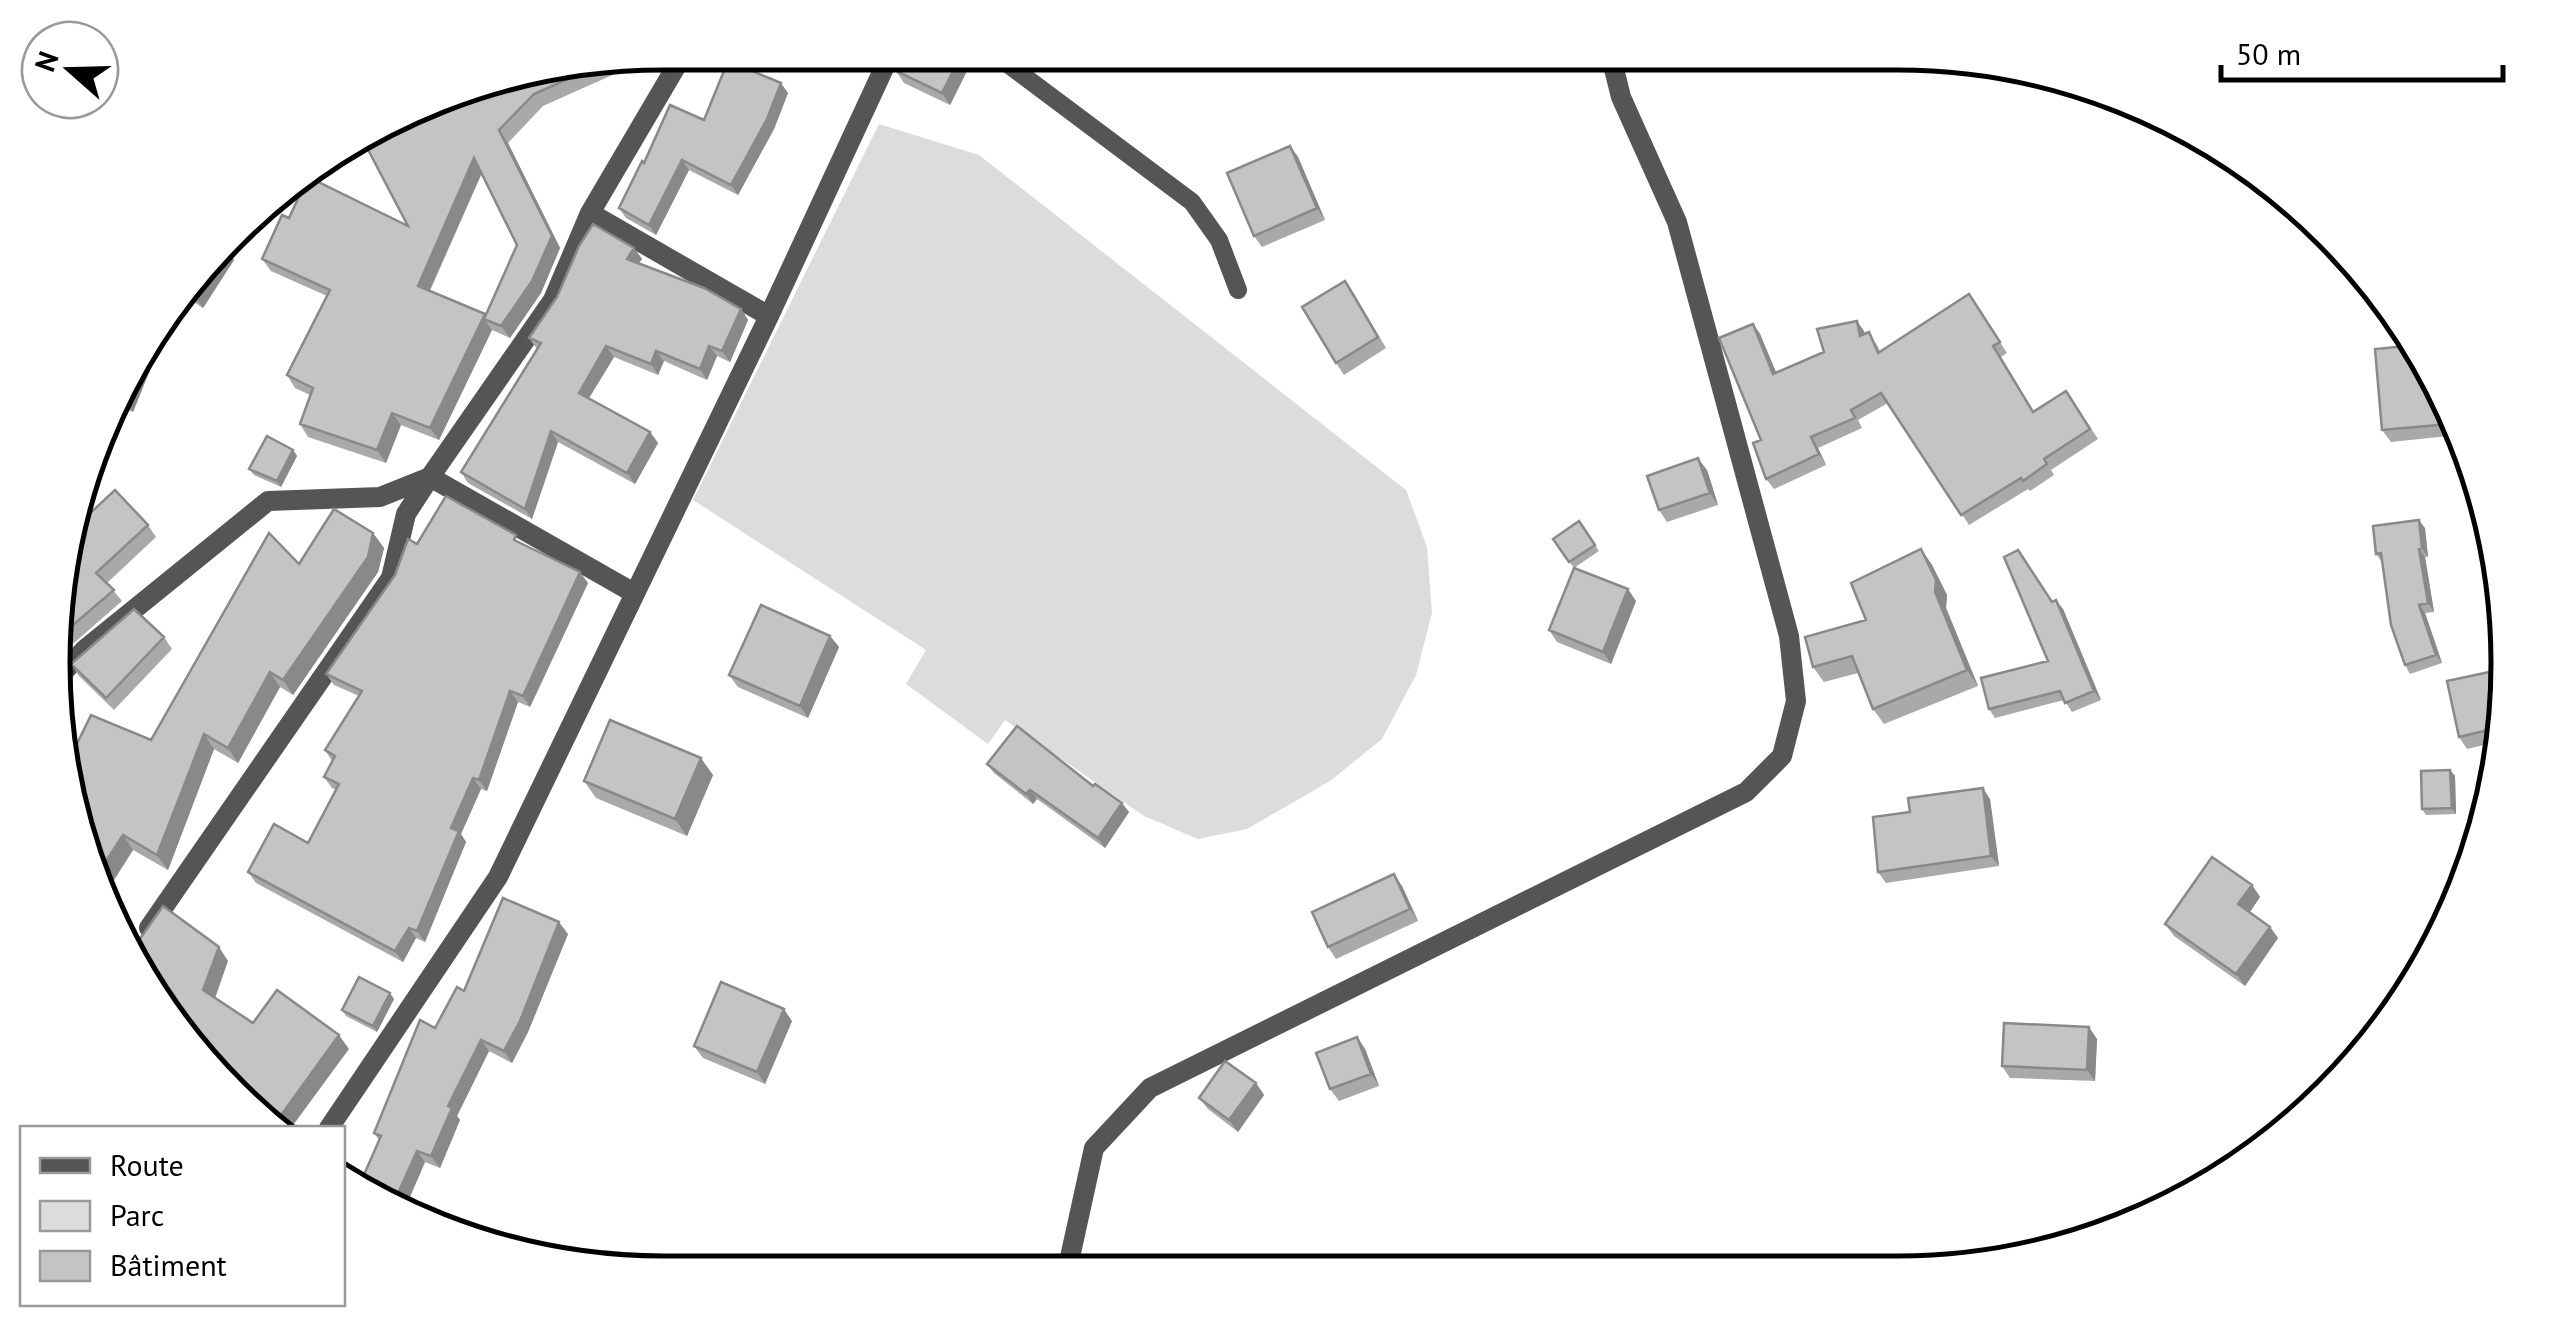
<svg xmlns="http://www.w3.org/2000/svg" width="2561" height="1326" font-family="'PT Sans',sans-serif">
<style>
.green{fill:#dcdcdc}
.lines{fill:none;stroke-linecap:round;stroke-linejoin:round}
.lane{stroke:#555;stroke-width:18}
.street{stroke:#555;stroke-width:20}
.wall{fill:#a9a9a9;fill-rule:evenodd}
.shaded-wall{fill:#898989}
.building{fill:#c4c4c4;stroke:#898989;stroke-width:2.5}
.rim{fill:none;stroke:#000;stroke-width:5}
</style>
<rect width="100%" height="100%" fill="#fff"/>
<!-- green -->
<path class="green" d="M879,124L979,155L1406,490L1427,547L1432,613L1416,675L1382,739L1330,781L1247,829L1198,839L1144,816L1005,720L988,744L906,684L926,650L693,500Z"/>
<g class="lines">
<!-- lane -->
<path class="lane" d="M993,53L1192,202L1219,240L1238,290"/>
<!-- street -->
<path class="street" d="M590,213L769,316
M56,680L84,650L268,501L380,497L430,477L553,300L590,213L684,53
M149,928L391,578L406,514L430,477L634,593
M329,1128L498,877L769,316L891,53
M1067,1271L1094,1148L1150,1088L1746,792L1782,756L1796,701L1789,636L1677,222L1621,97L1610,53"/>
</g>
<!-- wall -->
<path class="wall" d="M905,53H976L950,105L904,83L896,71Z
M646,55L637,64L543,106L508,143L560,248L541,293L510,338L492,330L439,440L401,425L386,463L308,437L300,424L310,395L295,388L287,375L327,296L271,271L262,259L289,218L408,226L459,100L475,84ZM482,173L517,245L486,315L430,291Z
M788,93L774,129L738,195L689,170L656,235L626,218L619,208L644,163L704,120Z
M1290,146L1298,157L1325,220L1262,247L1254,236Z
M226,248L234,260L203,308L183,295Z
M634,248L642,259L639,263L741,309L748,320L730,362L717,356L707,380L664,361L658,375L614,357L589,398L650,432L658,443L635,484L558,442L532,519L468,483L461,472L537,349L529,338Z
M1353,292L1386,348L1344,375L1336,363Z
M1969,294L2007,353L2001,357L2034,412L2066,391L2098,439L2051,470L2054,475L2030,491L2028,489L1969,525L1888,403L1858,420L1862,428L1818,448L1826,465L1774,489L1766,479L1761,440L1753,324L1760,334L1776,373L1824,352L1864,331L1865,334L1876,343L1880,351Z
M2406,346L2458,435L2391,442L2382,430Z
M144,348L154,360L133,412L118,406Z
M293,450L297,456L281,487L254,475L249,469Z
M1707,470L1718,505L1667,522L1659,510Z
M1579,521L1599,551L1574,568L1636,601L1611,664L1557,642L1549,630L1574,568L1553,539Z
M148,525L156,537L107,583L122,601L59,656L71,531Z
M2425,528L2428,557H2425L2434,612L2425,613L2442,663L2410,674L2405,665L2382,562L2376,554Z
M373,533L384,548L378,572L293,695L280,687L238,763L214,749L168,870L133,850L105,894L69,760L151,740L299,564Z
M417,544H522L588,583L530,707L518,702L487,791L481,789L461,834L466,842L425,942L416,938L403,962L256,883L248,872L308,843L336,790L332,788L324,777L332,761L325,750L359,696L334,685L326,674Z
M1921,549L1932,565L1947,595L1946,608L1978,686L1884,724L1873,709L1858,673L1824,682L1813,667L1866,620Z
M2052,602L2063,609L2101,700L2072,712L2064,700L1995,718L1989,709L2048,661Z
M830,636L839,647L808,718L738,687L729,675Z
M164,637L172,649L114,710L79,676L71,664Z
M2494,671L2502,683L2507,705L2497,742L2467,749L2459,737Z
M987,764L1093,786L1129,812L1105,848L1037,799L1033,804L994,773Z
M2450,770L2455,776L2456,814L2426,815L2422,809Z
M713,775L687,836L596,798L584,781Z
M1990,799L1999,866L1886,883L1878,872L1910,812Z
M2252,885L2260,897L2250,912L2270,927L2278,938L2245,986L2174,936L2165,924Z
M1402,886L1418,921L1336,959L1328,947Z
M568,934L528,1032L512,1063L489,1051L457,1116L460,1120L440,1168L425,1162L403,1213L392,1210L379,1140L374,1133L435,1028L464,991Z
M394,999L377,1032L346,1016L342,1010Z
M792,1021L765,1084L703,1058L694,1046Z
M1357,1037L1365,1049L1379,1086L1339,1101L1330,1089Z
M2097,1039L2095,1081L2010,1078L2002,1066Z
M1256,1083L1264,1095L1238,1132L1208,1109L1199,1098Z"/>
<!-- shaded-wall -->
<path class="shaded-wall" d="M962,53H976L950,105L942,93Z
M781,83L788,93L774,129L738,195L731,185Z
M499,130L508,143L560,248L541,293L510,338L501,326L532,281Z
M1290,146L1298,157L1325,220L1317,208Z
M474,158L483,170L426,298L418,286Z
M682,160L689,170L656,235L649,225Z
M226,248L234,260L203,308L195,297Z
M634,248L642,259L635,269L627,259Z
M741,309L748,320L730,362L722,351Z
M485,314L484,319L492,330L439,440L430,428Z
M1857,321L1864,331L1868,346L1860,336Z
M1753,324L1760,334L1781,384L1773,374Z
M606,346L614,357L586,403L579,393Z
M709,346L717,356L707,380L700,369Z
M146,349L154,360L133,412L125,402Z
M656,351L664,361L658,375L651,364Z
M392,413L401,425L386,463L377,450Z
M551,431L558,442L532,519L525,509Z
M650,432L658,443L635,484L627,473Z
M1811,437L1818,448L1826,465L1819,454Z
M293,450L297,456L281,487L277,481Z
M1698,458L1707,470L1718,505L1710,493Z
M2419,520L2425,528L2428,557L2422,548Z
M373,533L384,548L378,572L293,695L283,680Z
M1921,549L1932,565L1947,595L1946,608L1978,686L1967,670L1935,592Z
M2419,549L2425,557L2434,612L2428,603Z
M580,572L588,583L530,707L523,696Z
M1628,589L1636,601L1611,664L1603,652Z
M2056,600L2063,609L2101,700L2094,691Z
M2419,605L2425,613L2442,663L2436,655Z
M830,636L839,647L808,718L800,706Z
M2494,671L2502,683L2507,705L2504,716Z
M270,672L280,687L238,763L228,748Z
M510,691L518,702L487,791L479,780Z
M204,734L214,749L168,870L157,855Z
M701,758L713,775L687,836L675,819Z
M2450,770L2455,776L2456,814L2452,808Z
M473,778L481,789L461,834L466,842L425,942L417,931L451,828Z
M1983,788L1990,799L1999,866L1991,856Z
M1030,790L1037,799L1033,804L1026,794Z
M1122,803L1129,812L1105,848L1098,838Z
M123,835L133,850L105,894L99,872Z
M1394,874L1402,886L1418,921L1410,909Z
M2252,885L2260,897L2247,916L2238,904Z
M559,922L568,934L528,1032L512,1063L504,1051Z
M2270,927L2278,938L2245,986L2236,974Z
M409,928L416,938L403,962L395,951Z
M219,947L228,961L213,1004L203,990Z
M390,993L394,999L377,1032L373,1026Z
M784,1009L792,1021L765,1084L757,1072Z
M2089,1027L2097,1039L2095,1081L2087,1070Z
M339,1035L349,1049L291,1128H279L274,1125Z
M1357,1037L1365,1049L1379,1086L1371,1074Z
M481,1040L489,1051L457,1116L460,1120L440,1168L431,1156L448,1106Z
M1256,1083L1264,1095L1238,1132L1229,1120Z
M417,1151L425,1162L403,1213L392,1210L391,1209Z"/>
<!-- building -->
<path class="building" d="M905,53H962L942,93L896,71Z
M728,61L781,83L767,119L731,185L682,160L649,225L619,208L642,161L644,163L670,105L704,120Z
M606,62L534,94L499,130L552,236L532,281L501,326L484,319L517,245L474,158L418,286L485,314L430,428L392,413L377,450L300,424L313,388L287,375L330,290L262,259L282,215L289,218L308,177L408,226L363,140L453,92L459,100L475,84Z
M1290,146L1317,208L1254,236L1227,173Z
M593,224L634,248L627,259L704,288L741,309L722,351L709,346L700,369L656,351L651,364L606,346L579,393L650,432L627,473L551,431L525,509L461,472L541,343L529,338L557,297L579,246Z
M226,249L195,297L186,291Z
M1345,281L1378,337L1336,363L1302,307Z
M1969,294L2000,342L1993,346L2033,412L2066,391L2090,429L2044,459L2047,464L2023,481L2021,478L1961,515L1881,393L1851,410L1855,418L1811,437L1819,454L1766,479L1753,443L1761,440L1719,338L1753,324L1773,374L1824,352L1817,329L1857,321L1860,336L1869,332L1878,353Z
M2406,346L2449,420V424L2382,430L2375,349Z
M144,348L146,349L125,402L121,400Z
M267,436L293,450L277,481L249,469Z
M1698,458L1710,493L1659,510L1647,476Z
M115,490L148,525L96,573L114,590L60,636L71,531Z
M446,496L516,535L514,540L580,572L523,696L510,691L479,780L473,778L451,828L459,831L417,931L409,928L395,951L248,872L274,824L308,843L339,784L324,777L335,756L325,750L362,691L326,674L395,575L408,539L417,544Z
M334,509L373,533L368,557L283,680L270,672L228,748L204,734L157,855L123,835L99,872L69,760L91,715L151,740L269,533L299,564Z
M2419,520L2422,548L2419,549L2428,603L2419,605L2436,655L2405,665L2391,625L2381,553L2376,554L2373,526Z
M1579,521L1595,545L1569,562L1553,539Z
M1921,549L1936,580L1935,592L1967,670L1873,709L1852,656L1813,667L1805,637L1866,620L1851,583Z
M2018,550L2052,602L2056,600L2094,691L2065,703L2060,691L1989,709L1981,678L2048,661L2004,557Z
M1574,568L1628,589L1603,652L1549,630Z
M761,605L830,636L800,706L729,675Z
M134,609L164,637L106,698L71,664Z
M2494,671L2504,716L2501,727L2459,737L2447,681Z
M610,720L701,758L675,819L584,781Z
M1017,726L1093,786L1095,784L1122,803L1098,838L1030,790L1026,794L987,764Z
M2450,770L2452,808L2422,809L2421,771Z
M1983,788L1991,856L1878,872L1873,817L1910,812L1908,798Z
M2212,857L2252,885L2238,904L2270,927L2236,974L2165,924Z
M1394,874L1410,909L1328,947L1312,912Z
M503,898L559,922L520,1021L504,1051L481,1040L448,1106L452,1108L431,1156L417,1151L391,1209L359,1186L381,1136L374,1133L420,1020L435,1028L457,987L464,991Z
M163,906L219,947L203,990L253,1023L277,990L339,1035L274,1125L231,1094L129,952L132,950Z
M359,977L390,993L373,1026L342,1010Z
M721,982L784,1009L757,1072L694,1046Z
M2004,1023L2089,1027L2087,1070L2002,1066Z
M1357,1037L1371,1074L1330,1089L1316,1053Z
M1225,1061L1256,1083L1229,1120L1199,1098Z"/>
<!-- crop -->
<path d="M0 0H2561V1326H0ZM663 70H1898A593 593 0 0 1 2491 663V663A593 593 0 0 1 1898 1256H663A593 593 0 0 1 70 663V663A593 593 0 0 1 663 70Z" fill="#fff" fill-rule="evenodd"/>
<path class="rim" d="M663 70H1898A593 593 0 0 1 2491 663V663A593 593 0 0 1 1898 1256H663A593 593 0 0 1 70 663V663A593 593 0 0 1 663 70Z"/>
<!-- legend -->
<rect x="20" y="1126" width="325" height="180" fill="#ffffff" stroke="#999999" stroke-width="2.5"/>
<rect x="40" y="1158" width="50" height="15" fill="#555555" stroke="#999999" stroke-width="2.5"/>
<text x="110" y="1176" font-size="30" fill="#000000">Route</text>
<rect x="40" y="1201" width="50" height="30" fill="#dcdcdc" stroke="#999999" stroke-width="2.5"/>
<text x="110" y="1226" font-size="30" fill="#000000">Parc</text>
<rect x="40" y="1251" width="50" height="30" fill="#c4c4c4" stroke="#999999" stroke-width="2.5"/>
<text x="110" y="1276" font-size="30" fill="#000000">Bâtiment</text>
<!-- north arrow -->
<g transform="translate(70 70) rotate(290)"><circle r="48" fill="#ffffff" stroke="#999999" stroke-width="2.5"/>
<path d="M0-8L18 38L0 25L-18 38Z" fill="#000000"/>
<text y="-15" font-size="28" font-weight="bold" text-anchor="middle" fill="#000000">N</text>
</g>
<!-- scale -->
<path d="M2221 65v15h282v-15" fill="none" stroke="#000000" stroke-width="5"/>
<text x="2236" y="65" font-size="30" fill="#000000" stroke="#ffffff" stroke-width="8" paint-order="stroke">50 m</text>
</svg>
